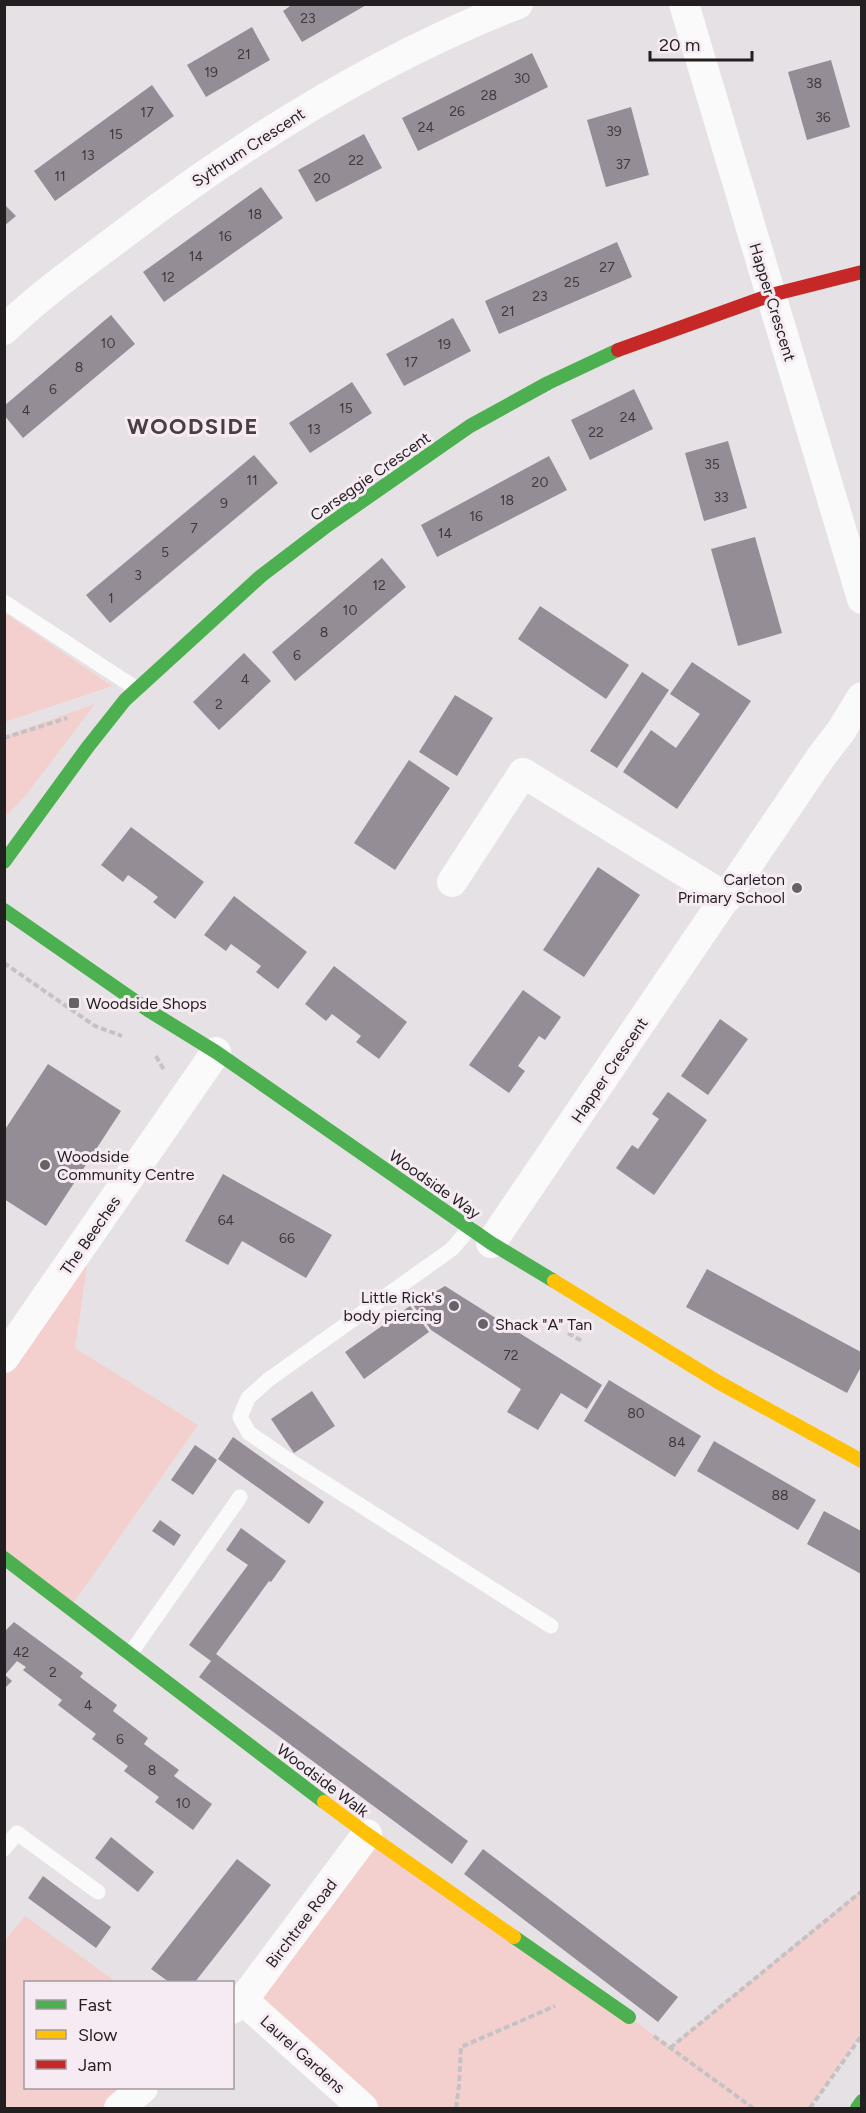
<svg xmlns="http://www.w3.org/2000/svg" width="866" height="2113" font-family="Figtree,sans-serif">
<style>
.green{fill:#f3d0cd}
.building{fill:#958d96}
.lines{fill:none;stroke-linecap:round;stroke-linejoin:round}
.path{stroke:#c4c2c4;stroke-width:4;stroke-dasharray:6 3;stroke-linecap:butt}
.lane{stroke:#fbfafb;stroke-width:15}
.street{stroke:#fbfafb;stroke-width:30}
.fast{stroke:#4caf50;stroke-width:14}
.slow{stroke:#ffc107;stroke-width:14}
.jam{stroke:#c62828;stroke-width:14}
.poi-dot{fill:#676365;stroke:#f6ebf2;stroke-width:2}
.labels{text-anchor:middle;stroke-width:6;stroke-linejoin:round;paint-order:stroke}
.number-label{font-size:14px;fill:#403a3e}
.street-label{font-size:16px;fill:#231f21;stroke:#f6ebf2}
.poi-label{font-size:16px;fill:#231f21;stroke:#f6ebf2;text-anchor:start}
.district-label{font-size:22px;font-weight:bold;letter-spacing:1.5px;fill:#473f44;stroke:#f6ebf2}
</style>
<rect width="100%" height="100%" fill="#e6e1e4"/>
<!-- green -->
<path class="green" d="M5,613L112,686L5,722Z
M95,704L26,795L5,817V736Z
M92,1231L75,1348L198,1425L70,1608L5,1558L4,1358Z
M367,1834L592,1990L670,2047L861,1890V2035L810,2108H363L243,2000Z
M25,1916L116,1982H26V2088H143L119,2108H5V1940Z"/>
<!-- building -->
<path class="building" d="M293,4H368L302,42L283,11Z
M252,27L270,60L206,97L187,65Z
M532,53L548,87L418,151L402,118Z
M831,60L850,127L807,140L788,72Z
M152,85L174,116L55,201L34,171Z
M631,107L649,175L606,187L587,120Z
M364,134L382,168L316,202L298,170Z
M261,187L283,218L164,302L143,272Z
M4,204L16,216L4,226Z
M617,242L632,277L499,334L485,301Z
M111,315L135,344L23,438L4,415V406Z
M453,318L471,351L404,386L386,354Z
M352,382L372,413L310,453L289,423Z
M634,389L653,429L590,460L571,420Z
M728,441L747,508L704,521L685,453Z
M254,455L278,483L110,623L86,595Z
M549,456L567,490L437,557L421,525Z
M755,537L782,633L738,646L711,549Z
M382,558L406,587L295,681L272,652Z
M540,606L629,665L606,699L518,639Z
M244,653L271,681L219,730L193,702Z
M692,662L751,701L677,809L623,772L651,730L676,748L700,714L670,694Z
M642,672L669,690L617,768L590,751Z
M455,695L493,718L457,776L419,752Z
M409,760L450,788L395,870L354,843Z
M131,827L204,882L175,919L153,902L158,897L145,887L128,875L123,882L101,865Z
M598,867L640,895L584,977L543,950Z
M234,896L307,952L278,989L256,972L261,966L231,944L226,951L204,935Z
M334,966L407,1022L379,1059L356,1042L361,1036L332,1014L326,1021L305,1004Z
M523,990L561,1017L545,1040L539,1036L518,1066L525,1071L509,1093L469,1065Z
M720,1019L748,1039L708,1095L681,1076Z
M48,1064L121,1111L46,1226L4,1199V1131Z
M668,1092L707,1120L654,1195L616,1168L632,1145L638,1149L659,1119L652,1114Z
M223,1174L332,1235L306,1278L242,1241L228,1265L185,1241Z
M707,1269L861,1352V1367L847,1393L686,1307Z
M445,1286L602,1385L587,1409L561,1393L538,1430L507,1412L521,1389L431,1330L413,1305Z
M410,1306L429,1332L364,1379L345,1352Z
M609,1380L701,1436L675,1477L584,1421Z
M312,1391L335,1426L294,1453L271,1419Z
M233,1437L324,1502L309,1524L218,1459Z
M714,1441L816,1500L798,1530L697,1471Z
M195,1445L217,1460L193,1495L171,1480Z
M824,1511L861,1531V1574L807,1544Z
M160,1520L181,1535L174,1546L152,1531Z
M241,1528L286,1561L271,1582L269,1581L216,1654L468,1841L452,1864L199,1677L211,1661L189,1645L248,1565L226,1550Z
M14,1622L83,1673L80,1677L117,1705L113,1711L148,1738L144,1744L179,1770L174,1776L212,1804L193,1830L155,1802L159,1797L124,1771L128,1766L92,1739L96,1734L58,1705L62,1700L23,1670L26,1667L17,1661L5,1675L12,1681L4,1689V1632Z
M111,1837L154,1872L138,1892L95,1858Z
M483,1849L678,1997L658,2022L464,1874Z
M237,1859L271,1885L195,1982H169L151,1969Z
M43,1876L111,1927L96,1948L28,1898Z"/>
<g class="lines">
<!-- path -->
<path class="path" d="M4,738L67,718
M4,963L95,1026L122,1036
M156,1056L164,1070
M568,1333L582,1341
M654,2036L753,2108
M670,2048L862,1891
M456,2108L459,2086L461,2047L555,2006
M810,2108L862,2035"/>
<!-- lane -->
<path class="lane" d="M4,602L137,689
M470,1228L452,1249L268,1380L248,1398L240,1417L249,1433L284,1457L551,1626
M130,1654L240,1497
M4,1849L17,1833L98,1892"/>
<!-- street -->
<path class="street" d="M684,4L862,599
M4,330C41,294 84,264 125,233C246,141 376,59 518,4
M452,882L523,773L727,898
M491,1243L821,757L841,731L862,697
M4,1358L216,1052
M243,2000L363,2108
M232,2009L243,2000L367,1834
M119,2108L143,2088"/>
<!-- fast -->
<path class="fast" d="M4,862L87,748L125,700L261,576L328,525L470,426L548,383L618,350
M4,910L148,1010L216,1052L491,1243L554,1281
M4,1558L324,1802
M514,1937L629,2017
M857,2108L862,2101"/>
<!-- slow -->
<path class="slow" d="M554,1281L718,1382L862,1461
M324,1802L367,1834L514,1937"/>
<!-- jam -->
<path class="jam" d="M618,350L771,295L862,272"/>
</g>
<!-- markers -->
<g class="poi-dot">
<circle cx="797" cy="888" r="6"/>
<rect x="68" y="997" width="12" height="12" rx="3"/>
<circle cx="45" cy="1165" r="6"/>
<circle cx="454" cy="1306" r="6"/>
<circle cx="483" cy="1324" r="6"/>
</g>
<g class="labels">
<!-- number labels -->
<g class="number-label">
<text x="308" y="23">23</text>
<text x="244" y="59">21</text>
<text x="211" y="77">19</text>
<text x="522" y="83">30</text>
<text x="814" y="88">38</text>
<text x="489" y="100">28</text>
<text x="457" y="116">26</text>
<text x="147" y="117">17</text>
<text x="823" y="122">36</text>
<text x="426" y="132">24</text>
<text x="614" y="136">39</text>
<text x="116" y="139">15</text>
<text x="88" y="160">13</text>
<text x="356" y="165">22</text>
<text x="623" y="169">37</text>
<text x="60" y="181">11</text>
<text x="322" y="183">20</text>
<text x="255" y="219">18</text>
<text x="225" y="241">16</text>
<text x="196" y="261">14</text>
<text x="607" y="272">27</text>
<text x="168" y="282">12</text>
<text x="572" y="287">25</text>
<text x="540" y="301">23</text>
<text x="508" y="316">21</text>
<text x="108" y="348">10</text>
<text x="444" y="349">19</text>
<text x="411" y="367">17</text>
<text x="79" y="372">8</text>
<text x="53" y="394">6</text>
<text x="346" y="413">15</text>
<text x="26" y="415">4</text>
<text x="628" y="422">24</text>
<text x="314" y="434">13</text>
<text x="596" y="437">22</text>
<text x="712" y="469">35</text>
<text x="252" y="485">11</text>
<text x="540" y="487">20</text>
<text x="721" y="502">33</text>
<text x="507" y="505">18</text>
<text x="224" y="508">9</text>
<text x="476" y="521">16</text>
<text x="194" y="533">7</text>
<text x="445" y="538">14</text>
<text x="165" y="557">5</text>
<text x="138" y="580">3</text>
<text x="379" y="590">12</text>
<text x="111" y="603">1</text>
<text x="350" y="615">10</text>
<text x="324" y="637">8</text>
<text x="297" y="660">6</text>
<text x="245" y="684">4</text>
<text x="219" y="709">2</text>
<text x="226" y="1225">64</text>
<text x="287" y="1243">66</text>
<text x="511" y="1360">72</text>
<text x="636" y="1418">80</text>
<text x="677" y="1447">84</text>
<text x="780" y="1500">88</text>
<text x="21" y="1657">42</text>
<text x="53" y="1677">2</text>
<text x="88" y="1710">4</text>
<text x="120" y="1744">6</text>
<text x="152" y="1775">8</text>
<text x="183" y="1808">10</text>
</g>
<!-- street labels -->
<g class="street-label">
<text transform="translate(248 147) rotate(-33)" y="6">Sythrum Crescent</text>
<text transform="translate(773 302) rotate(73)" y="6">Happer Crescent</text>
<text transform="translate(370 476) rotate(-35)" y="6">Carseggie Crescent</text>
<text transform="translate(609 1070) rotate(-56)" y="6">Happer Crescent</text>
<text transform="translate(435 1184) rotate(35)" y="6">Woodside Way</text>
<text transform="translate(90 1235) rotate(-55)" y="6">The Beeches</text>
<text transform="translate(323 1780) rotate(37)" y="6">Woodside Walk</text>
<text transform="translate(301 1923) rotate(-53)" y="6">Birchtree Road</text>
<text transform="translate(303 2054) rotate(42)" y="6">Laurel Gardens</text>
</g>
<!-- poi labels -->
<g class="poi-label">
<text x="785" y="885" text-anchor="end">Carleton<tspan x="785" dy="18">Primary School</tspan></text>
<text x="86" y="1009">Woodside Shops</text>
<text x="57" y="1162">Woodside<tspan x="57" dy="18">Community Centre</tspan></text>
<text x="442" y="1303" text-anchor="end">Little Rick's<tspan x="442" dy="18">body piercing</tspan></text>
<text x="495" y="1330">Shack "A" Tan</text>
</g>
<!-- district labels -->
<g class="district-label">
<text x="193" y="434">WOODSIDE</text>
</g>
</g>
<!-- border -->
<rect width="866" height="2113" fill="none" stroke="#231f21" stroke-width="12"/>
<!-- legend -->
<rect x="24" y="1981" width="210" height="108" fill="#f6ebf2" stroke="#a2999e" stroke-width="1.5"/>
<rect x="36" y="2000" width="30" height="9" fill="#4caf50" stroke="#a2999e" stroke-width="1.5"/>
<text x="78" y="2011" font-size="18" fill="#231f21">Fast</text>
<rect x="36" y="2030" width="30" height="9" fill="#ffc107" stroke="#a2999e" stroke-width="1.5"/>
<text x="78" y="2041" font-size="18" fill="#231f21">Slow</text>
<rect x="36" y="2060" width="30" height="9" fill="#c62828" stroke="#a2999e" stroke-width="1.5"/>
<text x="78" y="2071" font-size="18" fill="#231f21">Jam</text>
<!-- scale -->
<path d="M650 51v9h102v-9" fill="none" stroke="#231f21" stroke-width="3"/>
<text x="659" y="51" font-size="18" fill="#231f21" stroke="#f6ebf2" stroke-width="4.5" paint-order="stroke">20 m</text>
</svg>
